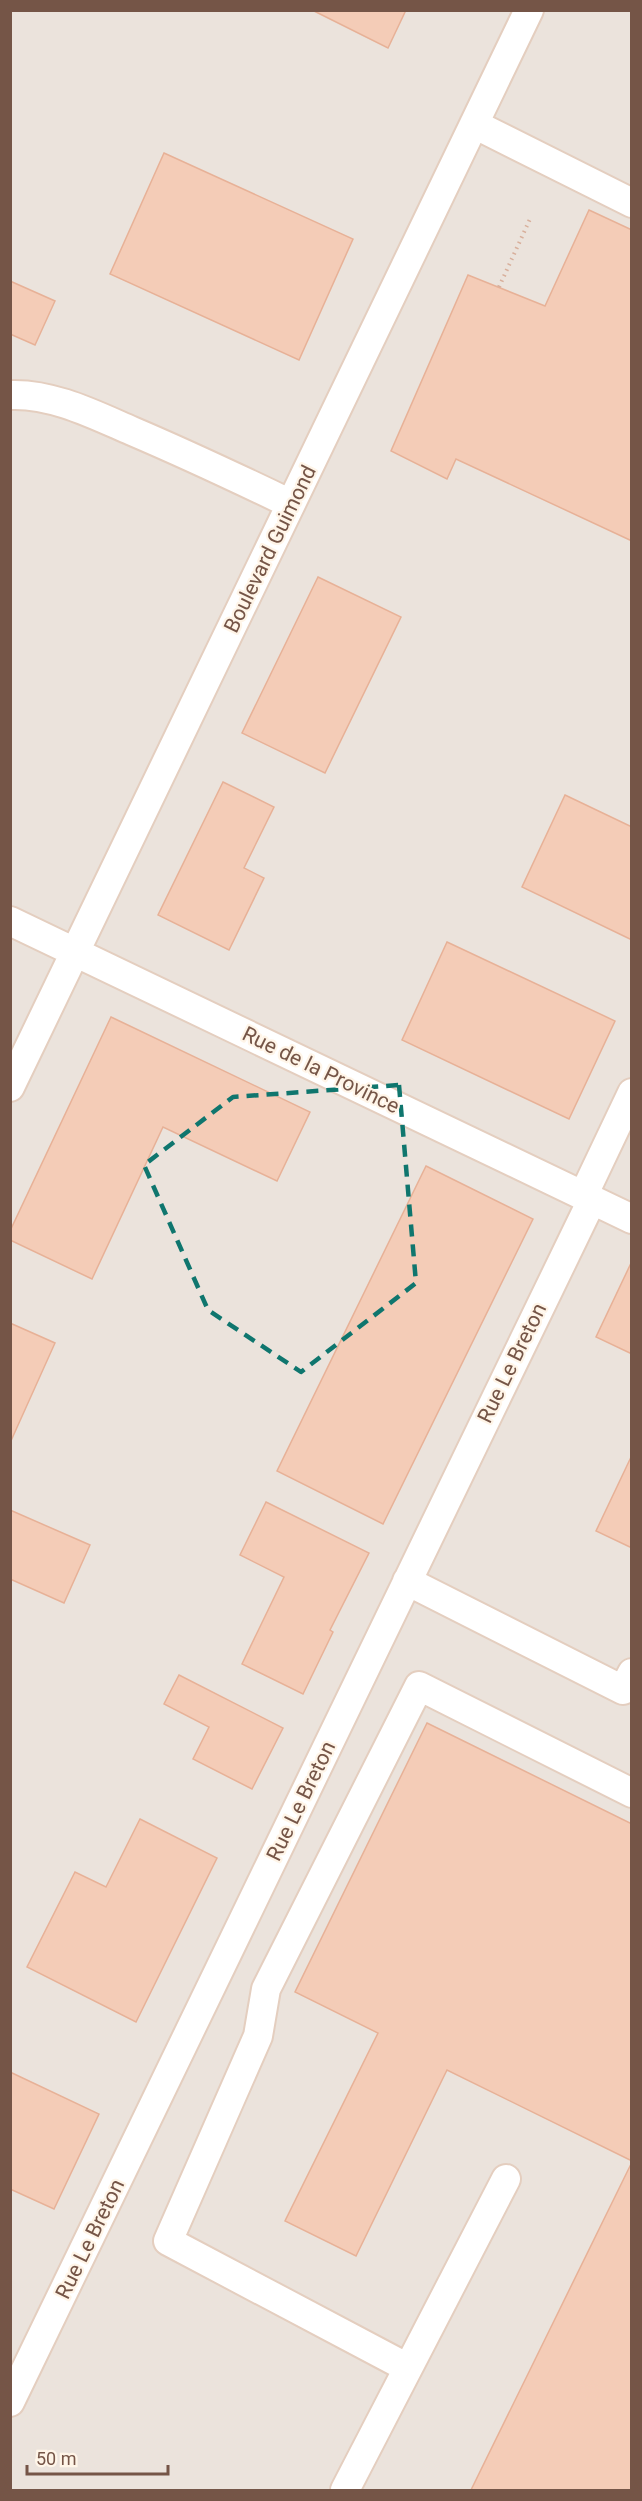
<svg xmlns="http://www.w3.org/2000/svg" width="642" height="2501" font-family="Roboto,sans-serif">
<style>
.industrial{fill:#ebe3dc}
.building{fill:#f4ccb7;stroke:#e7b197;stroke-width:1.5}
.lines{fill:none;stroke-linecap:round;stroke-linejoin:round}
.minor-casing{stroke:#e4cebf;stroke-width:32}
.path{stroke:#d8af9b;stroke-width:4;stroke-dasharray:1.5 4.5;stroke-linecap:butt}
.minor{stroke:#fff;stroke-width:28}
.marked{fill:none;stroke:#0f766e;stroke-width:4.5;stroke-dasharray:12 8;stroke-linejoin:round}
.labels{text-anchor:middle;stroke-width:4.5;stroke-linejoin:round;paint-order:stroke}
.street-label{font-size:21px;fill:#755547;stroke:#fff5e8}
</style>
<rect width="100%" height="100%" fill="#fdf1e1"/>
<!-- industrial -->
<path class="industrial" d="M11,11H631V2490H11Z"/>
<!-- building -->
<path class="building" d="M312,10H406L388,48Z
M164,153L353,239L299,360L110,274Z
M589,210L632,230V541L456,459L447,479L391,451L468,275L545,306Z
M10,281L55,301L35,345L10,334Z
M318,577L401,617L325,773L242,733Z
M223,782L274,807L244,868L264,878L229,950L158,915Z
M565,795L632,827V940L522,887Z
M447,942L615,1021L569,1119L402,1040Z
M111,1017L310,1112L277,1181L163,1127L92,1279L10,1240V1231Z
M426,1166L533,1219L383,1524L277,1471Z
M632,1261V1354L596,1337Z
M10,1323L55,1343L10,1443Z
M632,1455V1548L596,1531Z
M266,1502L369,1553L330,1630L333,1632L303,1694L242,1664L284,1577L240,1555Z
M10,1510L90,1545L64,1603L10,1579Z
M179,1675L283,1728L252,1789L193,1759L209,1727L164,1704Z
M427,1723L632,1824V2161L447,2070L356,2256L285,2221L378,2033L295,1992Z
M140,1819L217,1858L136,2022L27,1967L75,1872L106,1887Z
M10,2072L99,2114L54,2209L10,2189Z
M632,2162V2490H471Z"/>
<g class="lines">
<!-- minor casing -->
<g class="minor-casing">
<path id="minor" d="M474,124L632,203
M10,395C52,393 95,415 132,431C186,454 239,479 291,504
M10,921L632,1219
M10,1087L529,10
M583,1196L632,1093
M407,1581L623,1690L632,1673
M408,2368L168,2241L258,2036L266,1989L419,1686L632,1793
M10,2402L592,1200
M345,2490L506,2179"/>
</g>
<!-- path -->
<path class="path" d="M499,287L530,219"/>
<!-- minor -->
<use href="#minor" class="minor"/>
</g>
<!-- marked area -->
<path class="marked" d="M399,1085L416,1283L301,1372L208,1310L144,1165L233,1097Z"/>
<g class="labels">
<!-- street labels -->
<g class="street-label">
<text transform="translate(270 549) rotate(-64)" y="7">Boulevard Guimond</text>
<text transform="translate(321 1070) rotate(26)" y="7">Rue de la Province</text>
<text transform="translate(512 1363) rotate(-64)" y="7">Rue Le Breton</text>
<text transform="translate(301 1801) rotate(-64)" y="7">Rue Le Breton</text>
<text transform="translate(90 2239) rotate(-64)" y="7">Rue Le Breton</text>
</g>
</g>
<!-- border -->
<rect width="642" height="2501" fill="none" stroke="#755547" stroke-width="24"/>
<!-- scale -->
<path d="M27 2465v9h141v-9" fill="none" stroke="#755547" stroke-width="3"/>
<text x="36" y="2465" font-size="18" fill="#755547" stroke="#fff5e8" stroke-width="4.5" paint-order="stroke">50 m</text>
</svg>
